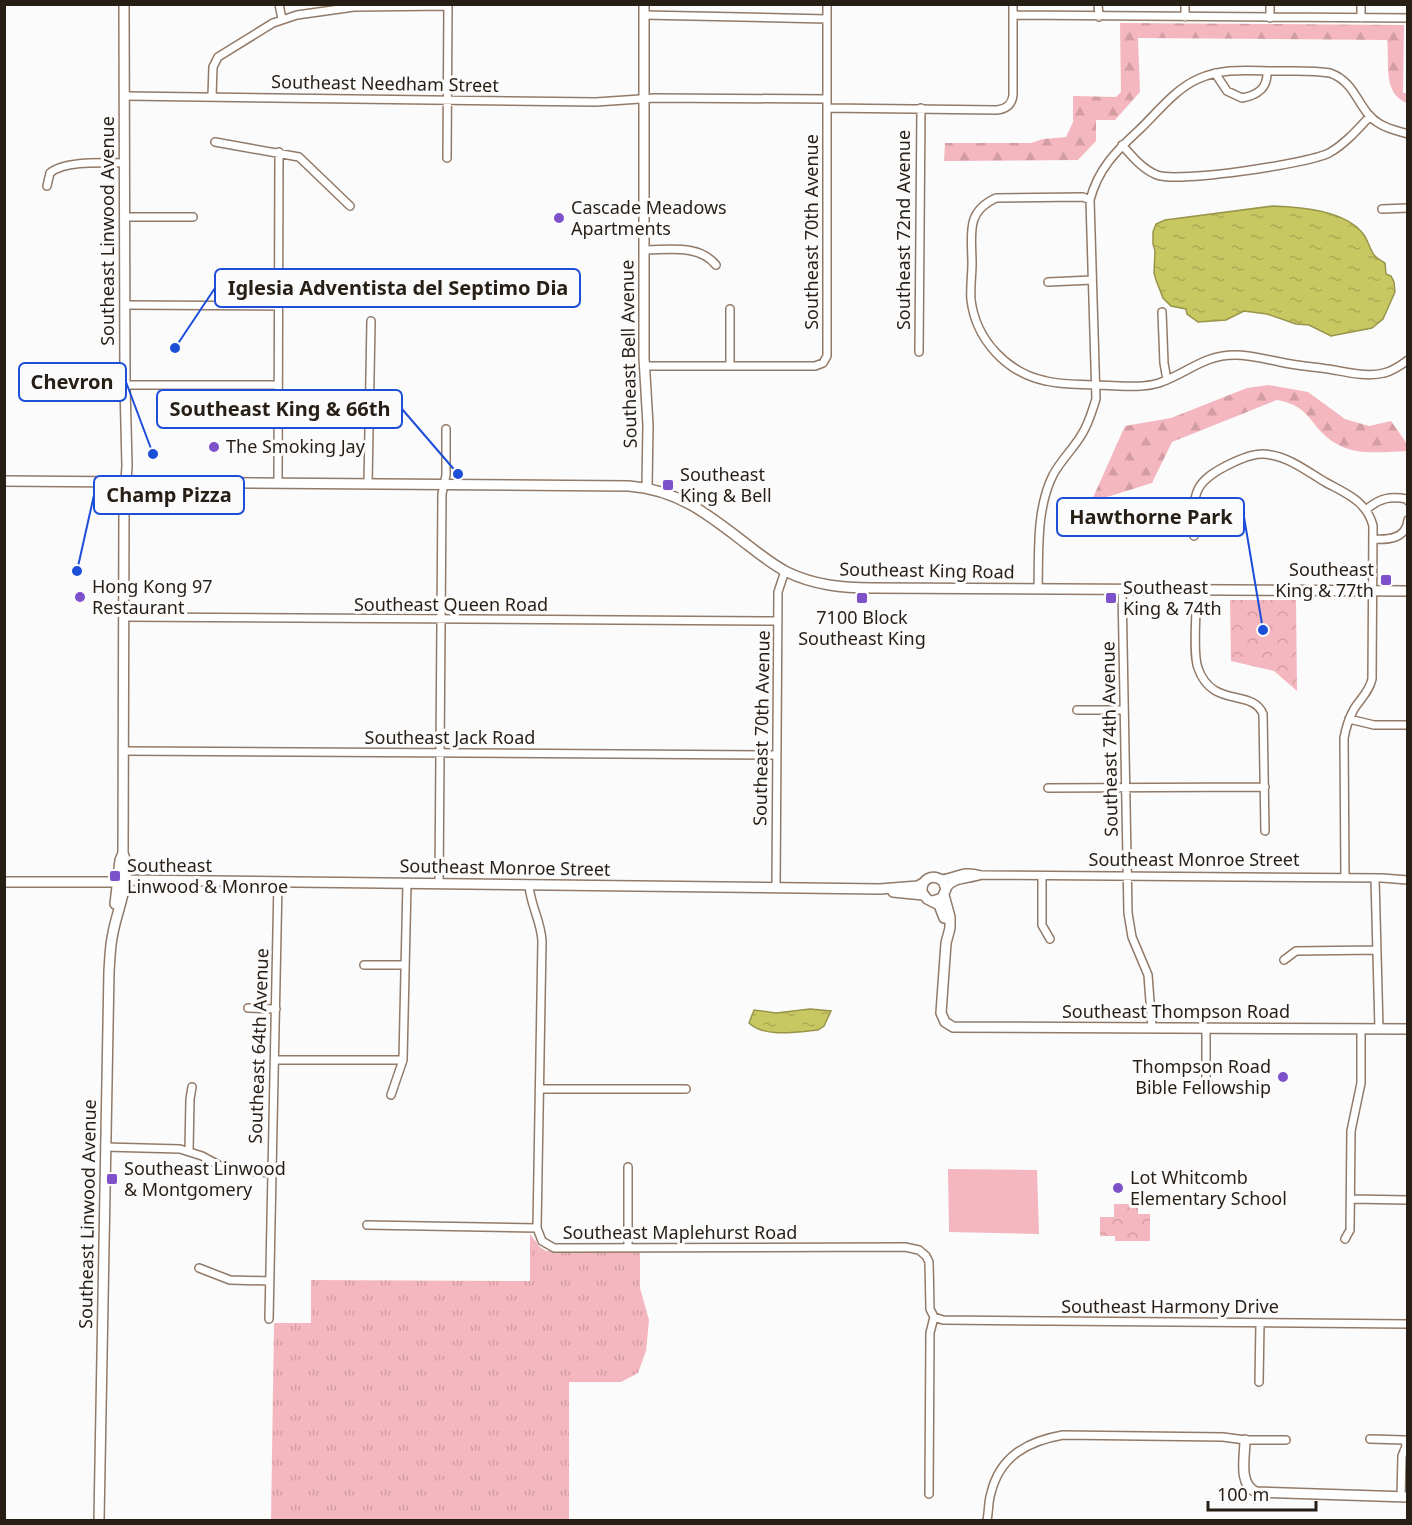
<svg xmlns="http://www.w3.org/2000/svg" width="1412" height="1525" font-family="'Noto Sans',sans-serif">
<style>
.grass{fill:url(#grass-tufts)}
.forest{fill:url(#forest-firs)}
.park{fill:url(#park-crowns)}
.pitch{fill:#f5b7bf}
.water{fill:url(#water-ripples);stroke:#98954b;stroke-width:1.5}
.lines{fill:none;stroke-linecap:round;stroke-linejoin:round}
.street-casing{stroke:#927a68;stroke-width:10}
.secondary-casing{stroke:#927a68;stroke-width:12}
.street{stroke:#fff;stroke-width:7}
.secondary{stroke:#fff;stroke-width:9}
.poi-dot{fill:#7d51ca;stroke:#fbfbfb;stroke-width:2}
.labels{text-anchor:middle;stroke-width:6;stroke-linejoin:round;paint-order:stroke}
.street-label{font-size:18px;fill:#271e16;stroke:#fbfbfb}
.poi-label{font-size:18px;fill:#271e16;stroke:#fbfbfb;text-anchor:start}
.leader{fill:none;stroke:#1d4ed8;stroke-width:2}
.callout-dot{fill:#1d4ed8;stroke:#fbfbfb;stroke-width:2}
.callout{fill:#fbfbfb;stroke:#1d4ed8;stroke-width:2}
.callout-label{font-size:20px;text-anchor:middle;font-weight:bold;fill:#271e16}
</style>
<defs>
<pattern id="grass-tufts" width="24" height="20" patternUnits="userSpaceOnUse" patternTransform="scale(1.5)"><rect width="24" height="20" fill="#f5b7bf"/><path d="M3 7l-1-3M5 7V3M7 7l1-3M15 17l-1-3M17 17v-4M19 17l1-3" fill="none" stroke="#d29da3"/></pattern>
<pattern id="forest-firs" width="22" height="20" patternUnits="userSpaceOnUse" patternTransform="scale(1.5)"><rect width="22" height="20" fill="#f5b7bf"/><path d="M5 1l3.5 6h-7zM16 11l3.5 6h-7z" fill="#d29da3"/></pattern>
<pattern id="park-crowns" width="20" height="18" patternUnits="userSpaceOnUse" patternTransform="scale(1.5)"><rect width="20" height="18" fill="#f5b7bf"/><path d="M2 6a3 3 0 1 1 6 0M12 15a3 3 0 1 1 6 0" fill="none" stroke="#d29da3"/></pattern>
<pattern id="water-ripples" width="26" height="14" patternUnits="userSpaceOnUse" patternTransform="scale(1.5)"><rect width="26" height="14" fill="#c8c862"/><path d="M2 4q2-2 4 0t4 0M15 11q2-2 4 0t4 0" fill="none" stroke="#acab54"/></pattern>
</defs>
<rect width="100%" height="100%" fill="#fbfbfb"/>
<!-- grass -->
<path class="grass" d="M530,1234L540,1247L546,1251L640,1252V1288L649,1320L646,1351L638,1373L621,1382H569V1520H271L274,1323H311V1280L530,1281Z"/>
<!-- forest -->
<path class="forest" d="M1120,23L1404,25L1403,93H1407V103C1382,93 1390,64 1387,40L1138,38L1140,92L1115,120H1096V141L1078,160L944,161L945,143H1031L1043,139L1066,137L1073,122V96L1116,97L1121,92Z
M1269,385L1308,392L1345,419L1369,426L1391,421L1407,444V451C1384,452 1355,456 1335,443C1309,427 1312,406 1277,400L1172,442L1152,483L1091,502L1125,426L1171,418L1247,388Z"/>
<!-- park -->
<path class="park" d="M1230,600H1296L1297,691L1274,671L1231,661Z
M1114,1204H1138V1214H1150V1241H1115V1236H1100V1217H1114Z"/>
<!-- pitch -->
<path class="pitch" d="M948,1169L1037,1170L1039,1234L949,1232Z"/>
<!-- water -->
<path class="water" d="M1273,206C1300,207 1346,210 1364,235C1368,241 1370,249 1374,255C1377,259 1381,260 1385,263L1386,274L1391,276L1394,282L1395,292L1383,319L1372,328L1331,336L1309,325L1296,324L1267,314L1244,311L1226,320L1198,322L1187,314L1186,309L1171,306L1163,298L1156,280L1154,273L1155,251L1153,244V232L1156,224L1165,220Z
M810,1009L831,1011L824,1026L818,1030C798,1032 764,1038 749,1023L754,1010L776,1013Z"/>
<g class="lines">
<!-- street casing -->
<g class="street-casing">
<path id="street" d="M279,4L282,19
M1098,4L1099,17
M1185,4V17
M1270,4V18
M1361,4V18
M644,15L827,19
M1014,15L1408,18
M1215,73L1227,91L1242,98C1258,95 1268,88 1267,71
M125,96L596,102L655,98L827,99
M212,96L213,67L218,57L273,23L297,15L354,7L448,6
M827,108L997,110C1006,109 1012,105 1013,95V4
M215,142L299,157L350,206
M1122,145C1132,156 1142,169 1157,175C1178,183 1307,164 1329,153C1345,144 1358,129 1370,116
M447,158L448,4
M47,186L50,173C65,160 105,163 125,163
M1090,200L1083,197L996,198C965,212 972,234 972,264C972,275 970,288 971,300C976,340 1007,373 1046,381C1063,385 1079,384 1096,385C1116,385 1140,389 1159,383C1188,373 1203,355 1235,355C1250,355 1265,359 1280,362C1298,366 1316,367 1334,370C1350,373 1368,377 1384,373C1393,371 1400,366 1408,360
M1382,209L1408,208
M125,217H193
M644,250C669,250 699,244 716,265
M1048,282L1092,280
M125,305L279,306
M730,309V365
M1162,312L1164,363L1167,380
M919,352L921,108
M644,366H815L823,363L827,356V4
M125,385H278
M278,483L279,152
M368,484L371,321
M1367,509C1380,498 1390,496 1407,499L1408,501
M1194,536C1194,494 1190,483 1232,463C1245,457 1257,452 1271,455C1290,458 1308,472 1325,482C1345,493 1367,501 1373,526L1372,679C1369,692 1361,698 1354,709C1349,718 1346,727 1344,738L1345,877
M1373,539C1388,540 1406,539 1408,520
M1038,589C1039,551 1036,509 1053,475C1061,460 1074,448 1082,434C1089,423 1092,411 1096,399L1090,200C1098,169 1116,151 1139,130C1157,113 1175,89 1198,79C1224,67 1251,71 1279,71C1296,71 1313,70 1330,73C1358,83 1357,111 1380,124C1388,129 1398,131 1408,134
M1122,589L1128,913L1132,937L1148,975L1152,1028
M1196,607C1196,622 1193,655 1198,668C1212,709 1252,688 1263,714L1265,831
M124,617L778,621
M1077,710H1124
M1349,719L1374,725H1408
M124,751L776,755
M1048,788L1265,787
M1042,876V925L1050,939
M1375,878L1379,1029
M940,879C957,878 960,869 981,875L1382,878L1408,880
M439,884L442,494L446,475V429
M529,885C530,904 541,921 542,941L537,1228L542,1241L554,1248L905,1247L919,1250L926,1256L929,1262L930,1309L934,1317L930,1333L929,1494
M776,888L778,592L785,571
M946,889C954,877 968,880 981,875
M1284,960L1296,951L1377,950
M364,965H404
M248,1008L276,1009
M1206,1028V1078L1211,1091
M275,1060H403
M540,1089H686
M391,1095L403,1060L407,883
M105,1147L180,1149L202,1156L226,1169L271,1173
M189,1151L190,1099L192,1087
M1351,1199L1408,1200
M367,1225L537,1228
M1345,1239L1350,1230L1351,1131L1361,1083V1029
M628,1247V1167
M199,1268L230,1280L269,1281
M934,1317L943,1320L1408,1324
M269,1319L278,882
M1259,1382L1260,1323
M1370,1439L1405,1440L1406,1446L1402,1456L1401,1497
M987,1520C989,1511 988,1502 991,1493C1000,1456 1028,1441 1063,1435L1223,1437L1245,1440H1286"/>
</g>
<!-- secondary casing -->
<g class="secondary-casing">
<path id="secondary" d="M644,4V358L648,425L647,487
M4,481L629,486C680,490 710,516 749,546C761,555 773,565 787,572C814,585 842,588 872,588L1408,591
M125,880L880,889L918,886L923,883
M4,882H118
M893,892L923,895
M944,895L950,917V928L946,943L941,1013L945,1022L953,1027L1408,1029
M933,901L942,898L946,889L943,881C932,873 921,879 922,892L927,899L939,905L944,918
M115,904L120,860L123,853
M1245,1440C1245,1457 1238,1484 1256,1492L1408,1497
M99,1520L109,971C110,958 110,945 113,933C117,909 133,878 123,853L124,509L127,466L125,385L124,4"/>
</g>
<!-- street -->
<use href="#street" class="street"/>
<!-- secondary -->
<use href="#secondary" class="secondary"/>
</g>
<!-- markers -->
<g class="poi-dot">
<circle cx="559" cy="218" r="6"/>
<circle cx="214" cy="447" r="6"/>
<rect x="662" y="479" width="12" height="12" rx="3"/>
<rect x="1380" y="574" width="12" height="12" rx="3"/>
<circle cx="80" cy="597" r="6"/>
<rect x="856" y="592" width="12" height="12" rx="3"/>
<rect x="1105" y="592" width="12" height="12" rx="3"/>
<rect x="109" y="870" width="12" height="12" rx="3"/>
<circle cx="1283" cy="1077" r="6"/>
<rect x="106" y="1173" width="12" height="12" rx="3"/>
<circle cx="1118" cy="1188" r="6"/>
</g>
<g class="labels">
<!-- street labels -->
<g class="street-label">
<text transform="translate(385 84) rotate(1)" y="6">Southeast Needham Street</text>
<text transform="translate(904 230) rotate(-90)" y="6">Southeast 72nd Avenue</text>
<text transform="translate(108 231) rotate(-90)" y="6">Southeast Linwood Avenue</text>
<text transform="translate(812 232) rotate(-90)" y="6">Southeast 70th Avenue</text>
<text transform="translate(629 354) rotate(-91)" y="6">Southeast Bell Avenue</text>
<text transform="translate(927 571) rotate(1)" y="6">Southeast King Road</text>
<text x="451" y="611">Southeast Queen Road</text>
<text transform="translate(762 728) rotate(-89)" y="6">Southeast 70th Avenue</text>
<text x="450" y="744">Southeast Jack Road</text>
<text transform="translate(1110 739) rotate(-91)" y="6">Southeast 74th Avenue</text>
<text x="1194" y="866">Southeast Monroe Street</text>
<text transform="translate(505 868) rotate(1)" y="6">Southeast Monroe Street</text>
<text x="1176" y="1018">Southeast Thompson Road</text>
<text transform="translate(259 1046) rotate(-88)" y="6">Southeast 64th Avenue</text>
<text transform="translate(88 1214) rotate(-89)" y="6">Southeast Linwood Avenue</text>
<text x="680" y="1239">Southeast Maplehurst Road</text>
<text x="1170" y="1313">Southeast Harmony Drive</text>
</g>
<!-- poi labels -->
<g class="poi-label">
<text x="571" y="214">Cascade Meadows<tspan x="571" dy="21">Apartments</tspan></text>
<text x="226" y="453">The Smoking Jay</text>
<text x="680" y="481">Southeast<tspan x="680" dy="21">King &amp; Bell</tspan></text>
<text x="1374" y="576" text-anchor="end">Southeast<tspan x="1374" dy="21">King &amp; 77th</tspan></text>
<text x="92" y="593">Hong Kong 97<tspan x="92" dy="21">Restaurant</tspan></text>
<text x="1123" y="594">Southeast<tspan x="1123" dy="21">King &amp; 74th</tspan></text>
<text x="862" y="624" text-anchor="middle">7100 Block<tspan x="862" dy="21">Southeast King</tspan></text>
<text x="127" y="872">Southeast<tspan x="127" dy="21">Linwood &amp; Monroe</tspan></text>
<text x="1271" y="1073" text-anchor="end">Thompson Road<tspan x="1271" dy="21">Bible Fellowship</tspan></text>
<text x="124" y="1175">Southeast Linwood<tspan x="124" dy="21">&amp; Montgomery</tspan></text>
<text x="1130" y="1184">Lot Whitcomb<tspan x="1130" dy="21">Elementary School</tspan></text>
</g>
</g>
<!-- callouts -->
<path class="leader" d="M175 348L215 288M153 454L126 382M458 474L402 409M77 571L94 495M1263 630L1244 517"/>
<g class="callout-dot">
<circle cx="175" cy="348" r="6"/>
<circle cx="153" cy="454" r="6"/>
<circle cx="458" cy="474" r="6"/>
<circle cx="77" cy="571" r="6"/>
<circle cx="1263" cy="630" r="6"/>
</g>
<g class="callout">
<rect x="215" y="269" width="365" height="38" rx="6"/>
<rect x="19" y="363" width="107" height="38" rx="6"/>
<rect x="157" y="390" width="245" height="38" rx="6"/>
<rect x="94" y="476" width="150" height="38" rx="6"/>
<rect x="1057" y="498" width="187" height="38" rx="6"/>
</g>
<g class="callout-label">
<text x="398" y="295">Iglesia Adventista del Septimo Dia</text>
<text x="72" y="389">Chevron</text>
<text x="280" y="416">Southeast King &amp; 66th</text>
<text x="169" y="502">Champ Pizza</text>
<text x="1151" y="524">Hawthorne Park</text>
</g>
<!-- border -->
<rect width="1412" height="1525" fill="none" stroke="#271e16" stroke-width="12"/>
<!-- scale -->
<path d="M1208 1501v9h108v-9" fill="none" stroke="#271e16" stroke-width="3"/>
<text x="1217" y="1501" font-size="18" fill="#271e16" stroke="#fbfbfb" stroke-width="4.5" paint-order="stroke">100 m</text>
</svg>
